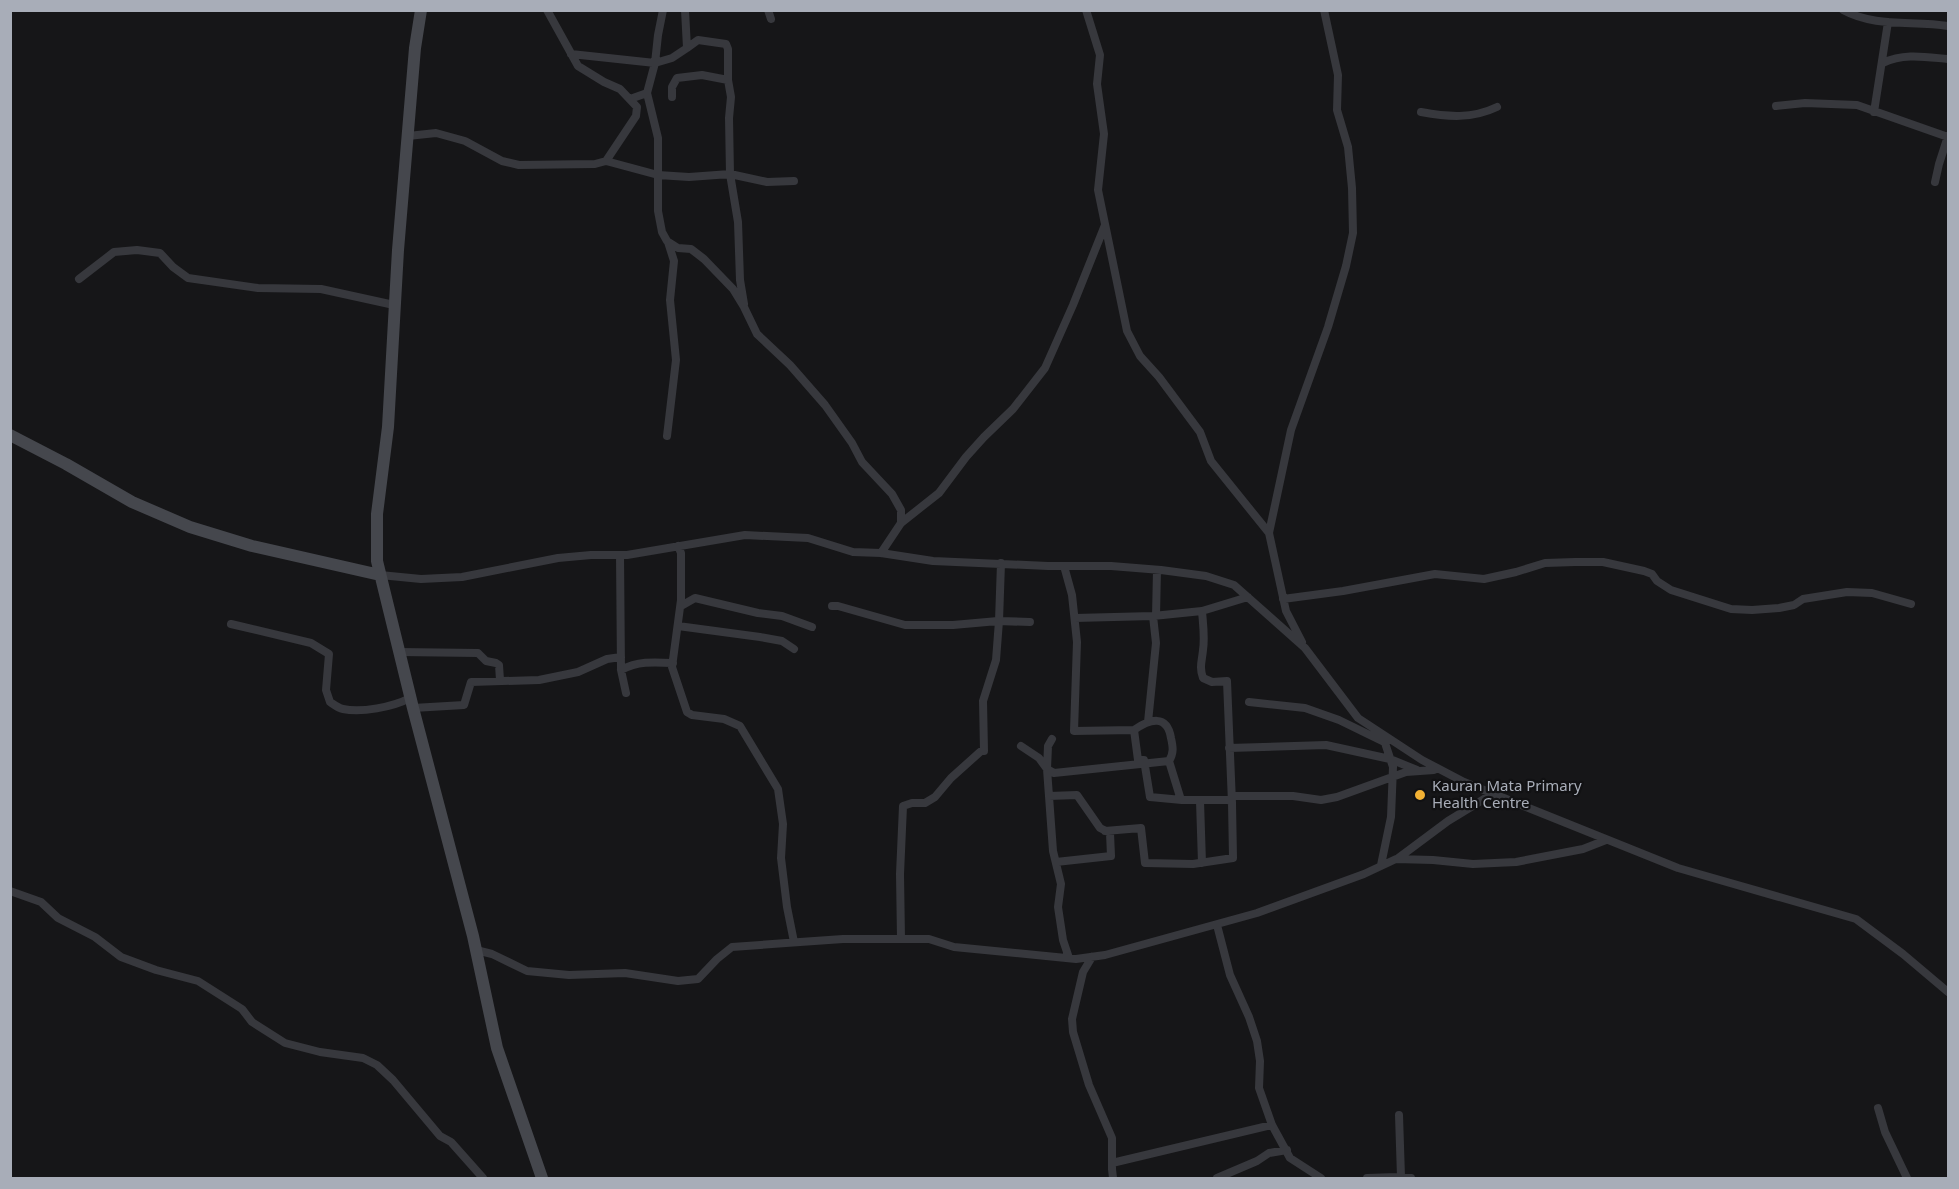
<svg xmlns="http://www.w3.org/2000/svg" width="1959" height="1189" font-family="'Noto Sans',sans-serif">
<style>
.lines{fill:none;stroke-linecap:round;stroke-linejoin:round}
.street{stroke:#37383d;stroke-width:8}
.secondary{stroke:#45474d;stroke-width:12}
.poi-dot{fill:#f2b134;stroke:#111113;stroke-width:2}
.labels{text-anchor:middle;stroke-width:4.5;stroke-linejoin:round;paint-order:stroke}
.poi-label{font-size:15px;fill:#a8adb8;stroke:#111113;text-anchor:start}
</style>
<rect width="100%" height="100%" fill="#161618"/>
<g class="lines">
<!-- street -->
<path class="street" d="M547,10L578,66L604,82L620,89L637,107L636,116L606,161
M768,10L771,19
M1086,10L1100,55L1097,84L1104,134L1098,190L1127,331L1140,356L1159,377L1200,432L1211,461L1269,533
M1843,10C1876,28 1913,20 1948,26
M687,48L698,40L726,44L728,49V80
M571,54L655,63L658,35L663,10
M1883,63C1904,53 1925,57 1948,59
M647,93L658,138V211L662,232L667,241L678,248L691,249L704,259L733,289L744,307L757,334L790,365L825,405L852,443L862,462L892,494L901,510V523L881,553
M672,97V87L677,78L702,75L728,80L731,97L729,118L730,174L738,222L740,280L744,304
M630,99L647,93L655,63L672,58L687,48L685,10
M1776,106L1805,103L1857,105L1948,137
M1421,112C1448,117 1472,119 1497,107
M1874,112L1888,22
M408,136L436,133L465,141L502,161L519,165L595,164L606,161L658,175L689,177L730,174L767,182L794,181
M1935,182L1939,164L1948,136
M79,279L114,252L137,250L160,253L173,267L188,278L258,288L321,289L394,305
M667,436L676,360L670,300L674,261L668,242
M901,523L939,493L966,457L984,437L1013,409L1045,368L1073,305L1105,225
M678,546L681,553V600L672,667L687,712L692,715L724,719L740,726L778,789L783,824L781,858L787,907L794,942
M620,555L621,670L626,693
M1064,566L1072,595L1077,642L1074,731L1134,730L1138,760H1144L1150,797L1182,800H1229L1232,803L1233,858L1193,864L1145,863L1141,828L1105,831
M380,575L421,579L462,577L558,558L591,555H627L745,535L808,538L853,552L881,553L933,561L1048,566H1111L1161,570L1206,576L1234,585L1305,648L1358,718L1422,760L1464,782L1678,868L1856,919L1903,954L1948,992
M1283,599L1343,591L1435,574L1484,579L1516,572L1545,563L1575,562H1603L1644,571L1652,574L1657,581L1671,590L1731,609L1752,610L1779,608L1794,605L1803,599L1847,592L1872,593L1911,604
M681,606L695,598L758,613L782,616L812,627
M832,606H838L905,625H953L998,621L1030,622
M1156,616L1157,570
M1075,618L1153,616
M231,624L311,643L329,654L326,690L330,702C333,704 338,708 343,709C361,713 393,707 410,698
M678,626L760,637L782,641L794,649
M1302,642L1286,611L1269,533L1291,430L1328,327L1346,266L1353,233L1352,188L1348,147L1337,110L1338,75L1324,10
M399,652L478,653L486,661L496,663L499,665L500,680
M621,670C638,661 653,662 673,663
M1249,702L1305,708L1339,720L1382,741
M413,708L464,705L471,682L539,680L578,672L607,659L621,657
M1148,722L1156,643L1153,616L1202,611
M1052,739L1048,746L1047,769L1054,773L1169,761C1174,753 1173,747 1171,738C1167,714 1150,719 1134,730
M1021,746L1039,758L1047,769L1053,851L1061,884L1058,907L1063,940L1069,958
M1229,748L1326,745L1390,759L1417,770
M984,751L983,701L996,660L999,621L1001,563
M1169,761L1181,800
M1049,796L1077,795L1100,828L1110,833L1111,856L1056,862
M1232,796H1293L1321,800L1337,797L1406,772L1434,770L1435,767
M1200,801L1202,863
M1232,803L1227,681L1212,682L1203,678C1199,667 1202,661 1203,650C1205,637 1203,624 1202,611L1248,597
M1397,859L1448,821L1494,793
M1381,865L1391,817L1393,767L1383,737
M10,891L41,902L58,918L95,937L121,957L156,970L198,981L242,1009L252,1022L285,1043L320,1052L363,1058L377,1065L393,1080L440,1136L451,1142L483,1178
M1217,925L1230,975L1249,1017L1257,1041L1260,1061L1259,1088L1272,1125L1290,1158L1321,1178
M901,939L900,874L903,806L912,803H925L935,797L951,778L980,752
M476,950L492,954L527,971L569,975L625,973L678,981L698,979L717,959L732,947L800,942L843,939H929L954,947L1076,959L1105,955L1257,913L1364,874L1396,859L1433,860L1473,864L1516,862L1583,849L1606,840
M1092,957L1083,972L1072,1019L1073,1032L1089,1085L1112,1138V1169L1113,1178
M1878,1108L1885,1132L1907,1178
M1399,1115L1401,1177
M1112,1163L1272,1125
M1217,1178L1257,1161L1269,1153L1287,1150
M1367,1178L1397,1177L1411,1178"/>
<!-- secondary -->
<path class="secondary" d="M421,10L415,48L398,250L388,427L377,514V561L413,708L473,936L497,1048L542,1178
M10,435L66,464L132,502L190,527L252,546L380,575"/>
</g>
<!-- markers -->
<circle class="poi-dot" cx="1420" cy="795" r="6"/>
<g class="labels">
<!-- poi labels -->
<g class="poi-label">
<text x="1432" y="791">Kauran Mata Primary<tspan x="1432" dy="17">Health Centre</tspan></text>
</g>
</g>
<!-- border -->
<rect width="1959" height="1189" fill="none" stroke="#a8adb8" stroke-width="24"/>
</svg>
